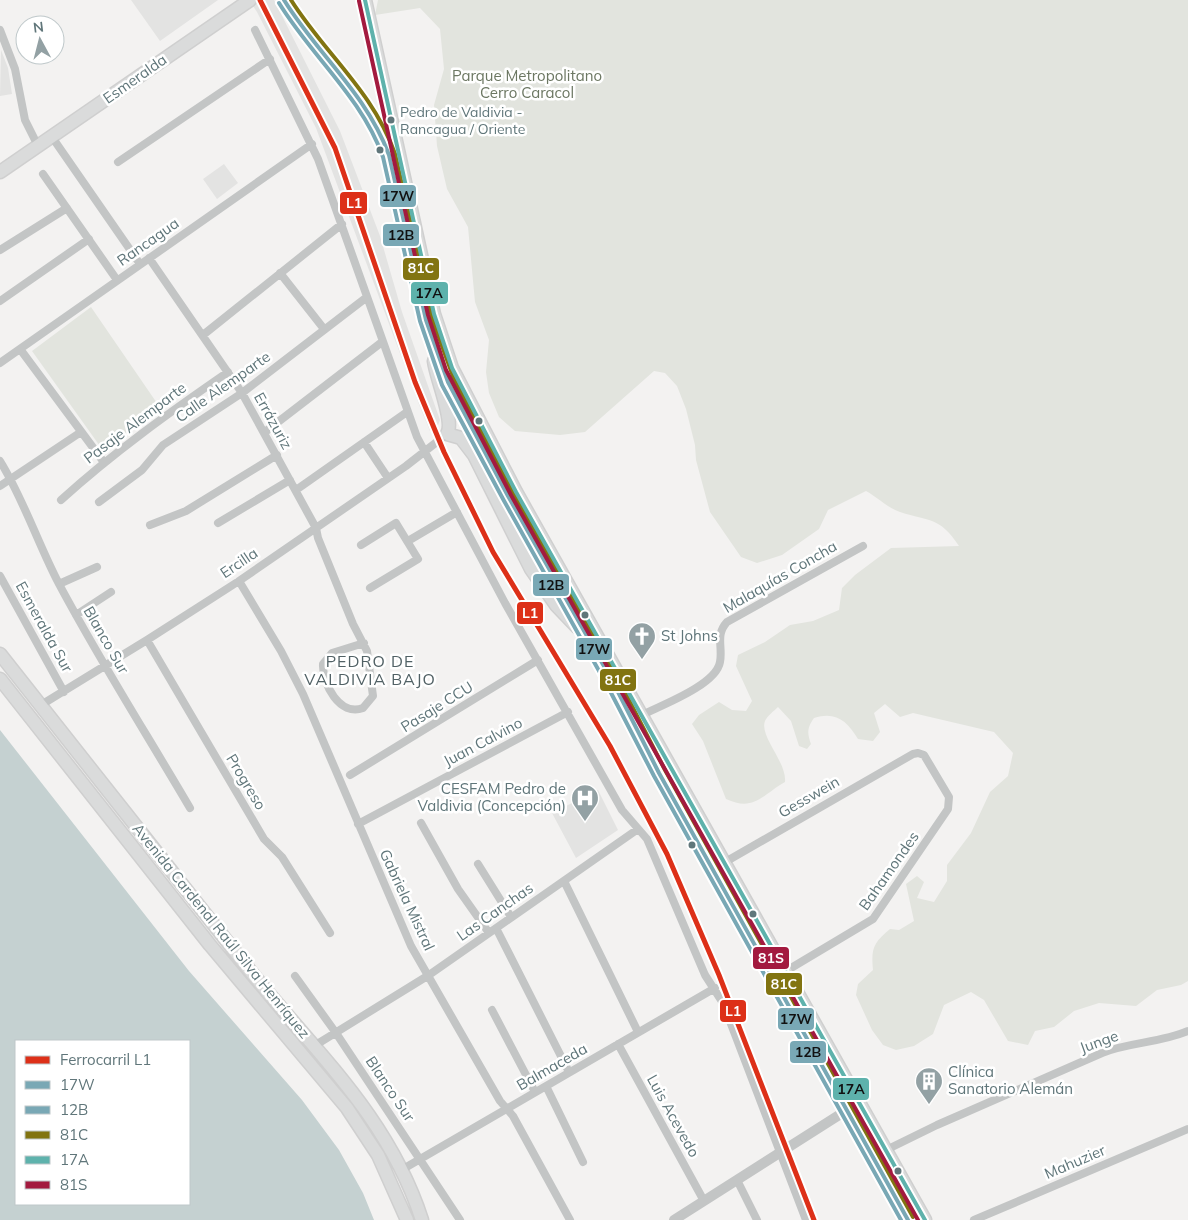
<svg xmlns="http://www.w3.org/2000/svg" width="1188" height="1220" font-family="Mulish,sans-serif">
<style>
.built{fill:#e3e3e2}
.green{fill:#e2e4de}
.water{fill:#c5d1d1;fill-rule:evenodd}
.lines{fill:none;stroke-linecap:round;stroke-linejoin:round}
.primary-casing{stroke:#cfcfcf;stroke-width:15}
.minor{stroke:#c3c5c5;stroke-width:8}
.tertiary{stroke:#c3c5c5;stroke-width:10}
.primary{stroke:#dadbdb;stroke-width:12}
.bus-1-casing{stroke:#fff;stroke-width:8}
.bus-2-casing{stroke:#fff;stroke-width:8}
.bus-3-casing{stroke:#fff;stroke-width:8}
.bus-4-casing{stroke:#fff;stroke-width:8}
.bus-5-casing{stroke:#fff;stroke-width:8}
.bus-1{stroke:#79a8b5;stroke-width:4}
.bus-2{stroke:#79a8b5;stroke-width:4}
.bus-3{stroke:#827411;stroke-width:4}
.bus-4{stroke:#5eb2ac;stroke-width:4}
.bus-5{stroke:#a31a3f;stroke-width:4}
.rail-1-casing{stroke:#fff;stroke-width:9}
.rail-1{stroke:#dd3018;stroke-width:5}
.bus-dot{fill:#60767a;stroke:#fff;stroke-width:2}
.labels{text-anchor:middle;stroke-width:5;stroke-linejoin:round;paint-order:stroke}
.bus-label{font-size:14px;fill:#60767a;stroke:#fff;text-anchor:start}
.park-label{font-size:15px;fill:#6c7762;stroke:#fff}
.street-label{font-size:15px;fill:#60767a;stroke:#fff}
.poi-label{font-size:15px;fill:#60767a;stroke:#fff;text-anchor:start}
.neighbourhood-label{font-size:16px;letter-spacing:1px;fill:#516165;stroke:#fff}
.line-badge{stroke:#fff;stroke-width:2}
.badge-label{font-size:14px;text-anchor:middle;font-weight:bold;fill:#fff}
.pale-badge-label{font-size:14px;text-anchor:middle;font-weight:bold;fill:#111}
</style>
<rect width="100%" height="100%" fill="#f3f2f1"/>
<!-- built -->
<path class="built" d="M131,0H218L160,41Z
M249,0H274L340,131L380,236L402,312L440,420L437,428L430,431L420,407L316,128L257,12Z
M1,50L8,68L12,94L0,96Z
M224,164L238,183L217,199L203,179Z
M598,790L618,830L576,858L552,813Z"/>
<!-- green -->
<path class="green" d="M378,0H1188V981L1181,985L1157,990L1136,1006L1099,1003L1074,1011L1054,1027L1035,1031L1028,1045L1008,1041L984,1000L971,992L944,1005L933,1034L914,1046L896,1050L883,1045L872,1030L856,995L858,984L873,970C871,949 873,943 890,929L899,930L914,921L906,884L917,876L924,882L917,898L934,902L947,881V865L971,833L990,792L1008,776L1013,753L994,732L913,713L900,717L885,704L874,713L880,732L873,741L858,739C847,721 836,711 814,718C807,728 807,733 811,744L807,749L799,746L791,721L778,707C774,711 767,716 765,721C759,736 787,762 785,782C762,795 754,812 726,799L703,741L692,724L699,715L719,702L732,710L746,711L752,701L736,666L738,655L765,642L790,625L813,621L839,610L842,588L855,575L891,548L959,546C939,516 930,522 900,512C888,508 877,497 866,491L828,510L819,529L782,555L757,563L741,557L710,512L696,460L695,445L686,409L677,386L665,373L654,371L585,432L560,435L515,431L499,417L489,393L486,372L489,340L475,302L468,227L447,189L437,146L434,105L444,69L440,29L420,8L375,15Z
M91,307L161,409L102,449L32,351Z"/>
<!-- water -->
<path class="water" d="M0,730L189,971L302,1100L339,1150L363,1193L374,1220H0ZM16,1041H189V1204H16Z"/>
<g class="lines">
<!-- primary casing -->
<g class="primary-casing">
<path id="primary" d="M284,0C313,50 363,86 384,141
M365,0L434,314L452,368L516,492L925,1220
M385,129L426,320L448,382L508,496L614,684L659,773L908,1220
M0,172L250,0
M434,361C436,379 455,421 447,434L461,438L474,455L531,569L556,605L577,627
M0,654C83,758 165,864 248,968C314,1051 388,1115 422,1220
M0,679L210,945L347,1108L378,1155L407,1220"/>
</g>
<!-- minor -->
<path class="minor" d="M0,30L15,69L25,120L38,146
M255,30L318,159L417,437L505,603L622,810L647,839L705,975L723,1003L806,1220
M52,137L140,264
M118,162L270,59
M43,174L117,280
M0,250L67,208
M149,258L242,393L316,528L318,538L353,624L367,651L373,696L363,708C340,717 322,684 323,664L332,653L364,643
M280,273L324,329
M0,301L89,239
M203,335L342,224
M20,349L103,461
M0,363L312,144
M265,432L382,342
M364,442L388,478
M0,461C24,500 38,544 59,584C100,661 146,733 190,808
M0,486L81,432
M296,490L407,412
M61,500C114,452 170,412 228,372
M99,502L142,470L163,445L242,393L367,297
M218,523L290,480
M150,525L186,511L277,455
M408,541L457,512
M361,545L396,523L418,559L370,588
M0,576L64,692
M239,581L281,651L303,694L411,946L500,1101L513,1116L570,1220
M59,584L97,567
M76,615L111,592
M147,640L264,839L282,857L330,933
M41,705L147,640L239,581L406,466L447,434
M642,715C662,705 716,685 720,662C723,647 715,635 727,622L863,546
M350,775L538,660
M421,823L458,889L489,933
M358,824L568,712
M478,864L511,917
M713,869L913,754L918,753L924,755L949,797L948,809L873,919L786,971
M564,881L638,1032
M496,928L569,1072
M295,976L336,1033L460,1220
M492,1010L535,1092
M618,1044L704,1201
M314,1046L429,975L638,829
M546,1086L583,1162
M886,1150L937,1125L1102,1053C1130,1042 1160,1043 1188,1031
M403,1169L715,988
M737,1180L757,1220
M974,1220L1188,1129"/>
<!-- tertiary -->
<path class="tertiary" d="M674,1220L847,1110"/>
<!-- primary -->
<use href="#primary" class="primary"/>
<!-- bus-1 casing -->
<g class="bus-1-casing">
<path id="bus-1" d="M284,0C318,55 366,93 389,155L426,320L448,382L508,496L614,684L659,773L908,1220"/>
</g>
<!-- bus-2 casing -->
<g class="bus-2-casing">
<path id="bus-2" d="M279,3C312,57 361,96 383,157L420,321L442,385L503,499L608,687L654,776L901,1220"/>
</g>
<!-- bus-3 casing -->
<g class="bus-3-casing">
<path id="bus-3" d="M291,0C325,54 373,91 395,154L432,318L454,379L513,493L619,681L665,770L913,1217"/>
</g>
<!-- bus-4 casing -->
<g class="bus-4-casing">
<path id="bus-4" d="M365,0L434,314L452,368L516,492L925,1220"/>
</g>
<!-- bus-5 casing -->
<g class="bus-5-casing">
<path id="bus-5" d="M359,1L428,315L446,370L511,495L918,1220"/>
</g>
<!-- bus-1 -->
<use href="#bus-1" class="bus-1"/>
<!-- bus-2 -->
<use href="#bus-2" class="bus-2"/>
<!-- bus-3 -->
<use href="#bus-3" class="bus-3"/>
<!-- bus-4 -->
<use href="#bus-4" class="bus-4"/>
<!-- bus-5 -->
<use href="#bus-5" class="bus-5"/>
<!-- rail-1 casing -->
<g class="rail-1-casing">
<path id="rail-1" d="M260,0L335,148L415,382L444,452L493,552L610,746L667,854L719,975L814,1220"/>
</g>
<!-- rail-1 -->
<use href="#rail-1" class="rail-1"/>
</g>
<!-- icons -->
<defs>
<g id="church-pin" transform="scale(1.4375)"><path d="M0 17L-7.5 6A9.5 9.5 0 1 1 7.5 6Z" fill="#93a1a4" stroke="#fff"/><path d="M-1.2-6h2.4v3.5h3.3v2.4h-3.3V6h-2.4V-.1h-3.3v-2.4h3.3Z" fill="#fff"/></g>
<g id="hospital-pin" transform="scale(1.4375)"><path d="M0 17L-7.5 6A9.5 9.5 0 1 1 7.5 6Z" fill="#93a1a4" stroke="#fff"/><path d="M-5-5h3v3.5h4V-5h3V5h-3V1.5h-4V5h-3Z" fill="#fff"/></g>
<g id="building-pin" transform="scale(1.4375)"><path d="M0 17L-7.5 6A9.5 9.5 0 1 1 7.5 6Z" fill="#93a1a4" stroke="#fff"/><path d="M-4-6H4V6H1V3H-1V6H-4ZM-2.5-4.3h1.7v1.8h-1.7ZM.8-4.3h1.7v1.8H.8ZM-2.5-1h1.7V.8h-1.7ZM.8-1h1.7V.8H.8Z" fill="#fff"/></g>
</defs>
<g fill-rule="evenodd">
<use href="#church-pin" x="642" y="636"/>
<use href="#hospital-pin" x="585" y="798"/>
<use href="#building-pin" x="929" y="1081"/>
</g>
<!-- markers -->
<g class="bus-dot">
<circle cx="391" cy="120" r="4.5"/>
<circle cx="380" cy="150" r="4.5"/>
<circle cx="479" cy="421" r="4.5"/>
<circle cx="585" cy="615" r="4.5"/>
<circle cx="692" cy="845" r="4.5"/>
<circle cx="753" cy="914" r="4.5"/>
<circle cx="898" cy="1171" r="4.5"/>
</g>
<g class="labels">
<!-- bus labels -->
<g class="bus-label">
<text x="400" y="117">Pedro de Valdivia -<tspan x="400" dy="17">Rancagua / Oriente</tspan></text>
</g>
<!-- park labels -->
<g class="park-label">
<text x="527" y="81">Parque Metropolitano<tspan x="527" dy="17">Cerro Caracol</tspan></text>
</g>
<!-- street labels -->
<g class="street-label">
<text transform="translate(135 79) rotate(-35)" y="5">Esmeralda</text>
<text transform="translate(148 242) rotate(-35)" y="5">Rancagua</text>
<text transform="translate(223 387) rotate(-35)" y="5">Calle Alemparte</text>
<text transform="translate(273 421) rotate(61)" y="5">Errázuriz</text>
<text transform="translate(135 423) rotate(-37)" y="5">Pasaje Alemparte</text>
<text transform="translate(239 563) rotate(-34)" y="5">Ercilla</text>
<text transform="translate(780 577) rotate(-30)" y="5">Malaquías Concha</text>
<text transform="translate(44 627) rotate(61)" y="5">Esmeralda Sur</text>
<text transform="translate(106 640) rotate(60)" y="5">Blanco Sur</text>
<text transform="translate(437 707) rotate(-32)" y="5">Pasaje CCU</text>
<text transform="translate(483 742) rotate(-28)" y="5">Juan Calvino</text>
<text transform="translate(246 782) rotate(59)" y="5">Progreso</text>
<text transform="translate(809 797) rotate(-30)" y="5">Gesswein</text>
<text transform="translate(889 871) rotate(-55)" y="5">Bahamondes</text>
<text transform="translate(407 900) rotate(65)" y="5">Gabriela Mistral</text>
<text transform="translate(495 912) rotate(-35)" y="5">Las Canchas</text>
<text transform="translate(221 931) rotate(51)" y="5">Avenida Cardenal Raúl Silva Henríquez</text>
<text transform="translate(1099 1042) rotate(-20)" y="5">Junge</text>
<text transform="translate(552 1067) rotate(-30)" y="5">Balmaceda</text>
<text transform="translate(390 1089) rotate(56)" y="5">Blanco Sur</text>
<text transform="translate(673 1116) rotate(61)" y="5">Luis Acevedo</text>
<text transform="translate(1075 1162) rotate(-23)" y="5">Mahuzier</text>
</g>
<!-- poi labels -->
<g class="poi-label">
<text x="661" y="641">St Johns</text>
<text x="566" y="794" text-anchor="end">CESFAM Pedro de<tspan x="566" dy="17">Valdivia (Concepción)</tspan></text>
<text x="948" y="1077">Clínica<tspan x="948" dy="17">Sanatorio Alemán</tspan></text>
</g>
<!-- neighbourhood labels -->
<g class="neighbourhood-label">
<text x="370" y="667">PEDRO DE<tspan x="370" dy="18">VALDIVIA BAJO</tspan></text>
</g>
</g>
<g class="line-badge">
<rect x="379" y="184" width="38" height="24" rx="5" fill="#79a8b5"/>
<rect x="339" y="191" width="29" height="24" rx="5" fill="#dd3018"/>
<rect x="382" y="223" width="38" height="24" rx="5" fill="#79a8b5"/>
<rect x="402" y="257" width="38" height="24" rx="5" fill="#827411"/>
<rect x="410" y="281" width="39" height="24" rx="5" fill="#5eb2ac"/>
<rect x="532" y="573" width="38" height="24" rx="5" fill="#79a8b5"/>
<rect x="516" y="601" width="28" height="24" rx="5" fill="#dd3018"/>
<rect x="575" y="637" width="38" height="24" rx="5" fill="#79a8b5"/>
<rect x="599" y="668" width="38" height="24" rx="5" fill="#827411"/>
<rect x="752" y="946" width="38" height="24" rx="5" fill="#a31a3f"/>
<rect x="765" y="972" width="38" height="24" rx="5" fill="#827411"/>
<rect x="719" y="999" width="28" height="24" rx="5" fill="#dd3018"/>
<rect x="777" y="1007" width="38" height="24" rx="5" fill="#79a8b5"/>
<rect x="789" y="1040" width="38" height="24" rx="5" fill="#79a8b5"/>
<rect x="832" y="1077" width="38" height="24" rx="5" fill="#5eb2ac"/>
</g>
<g class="badge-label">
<text x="354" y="208">L1</text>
<text x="421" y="273">81C</text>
<text x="530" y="618">L1</text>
<text x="618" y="685">81C</text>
<text x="771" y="963">81S</text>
<text x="784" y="989">81C</text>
<text x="733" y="1016">L1</text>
</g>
<g class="pale-badge-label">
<text x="398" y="201">17W</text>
<text x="401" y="240">12B</text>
<text x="429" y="298">17A</text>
<text x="551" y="590">12B</text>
<text x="594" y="654">17W</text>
<text x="796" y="1024">17W</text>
<text x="808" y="1057">12B</text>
<text x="851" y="1094">17A</text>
</g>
<!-- legend -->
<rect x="15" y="1040" width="175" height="165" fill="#ffffff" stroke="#bfc8ca"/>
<rect x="25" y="1056" width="25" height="8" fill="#dd3018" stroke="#bfc8ca"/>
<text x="60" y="1065" font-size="15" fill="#60767a">Ferrocarril L1</text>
<rect x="25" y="1081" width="25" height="8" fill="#79a8b5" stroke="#bfc8ca"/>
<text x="60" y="1090" font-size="15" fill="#60767a">17W</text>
<rect x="25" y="1106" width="25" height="8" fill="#79a8b5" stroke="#bfc8ca"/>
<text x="60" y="1115" font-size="15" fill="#60767a">12B</text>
<rect x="25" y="1131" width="25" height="8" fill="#827411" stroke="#bfc8ca"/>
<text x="60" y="1140" font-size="15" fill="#60767a">81C</text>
<rect x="25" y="1156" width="25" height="8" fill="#5eb2ac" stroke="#bfc8ca"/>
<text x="60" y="1165" font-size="15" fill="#60767a">17A</text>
<rect x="25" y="1181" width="25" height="8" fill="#a31a3f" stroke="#bfc8ca"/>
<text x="60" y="1190" font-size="15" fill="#60767a">81S</text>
<!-- north arrow -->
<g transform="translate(40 40) rotate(353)"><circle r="24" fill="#ffffff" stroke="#bfc8ca"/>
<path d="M0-4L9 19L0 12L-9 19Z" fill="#93a1a4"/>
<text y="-8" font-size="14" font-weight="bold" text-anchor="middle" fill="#60767a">N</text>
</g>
</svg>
